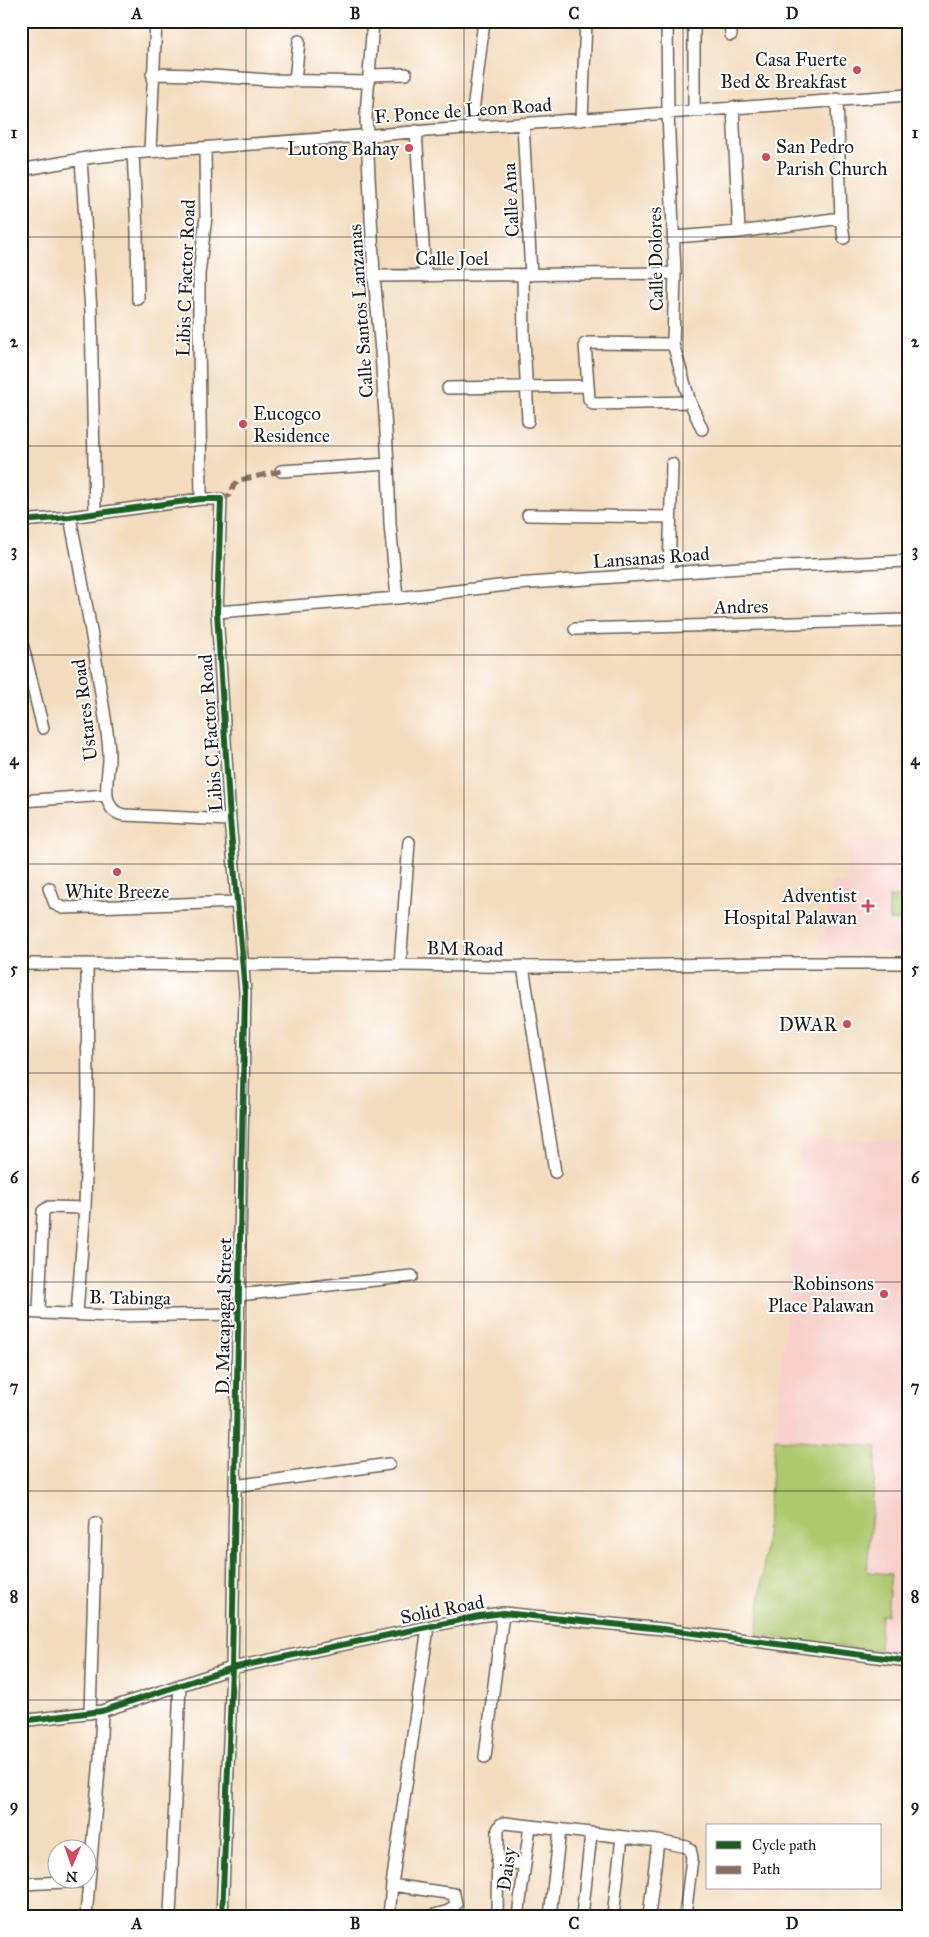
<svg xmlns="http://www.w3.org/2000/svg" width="929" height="1937" font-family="'IM FELL Great Primer',serif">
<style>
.built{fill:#f7d0cb}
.green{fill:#aec86d;stroke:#657244}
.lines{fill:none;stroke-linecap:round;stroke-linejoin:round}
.minor-casing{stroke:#675f54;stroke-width:14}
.minor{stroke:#fff;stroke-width:11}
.quiet{stroke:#8d6e63;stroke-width:5;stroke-dasharray:10 5;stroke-linecap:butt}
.cycleway-casing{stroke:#fff;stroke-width:9}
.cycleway{stroke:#1b5e20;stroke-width:6}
.grid{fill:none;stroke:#1c1c1c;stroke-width:1;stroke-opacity:0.55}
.poi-dot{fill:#d1495b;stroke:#fff;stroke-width:2}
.labels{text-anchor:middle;stroke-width:4;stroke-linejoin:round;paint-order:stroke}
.poi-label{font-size:19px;fill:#1c1c1c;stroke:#fff;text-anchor:end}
.street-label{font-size:19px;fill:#1c1c1c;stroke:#fff}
.neatline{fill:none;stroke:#1c1c1c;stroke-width:2}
.grid-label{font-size:16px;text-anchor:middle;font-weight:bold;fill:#1c1c1c}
</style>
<rect width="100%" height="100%" fill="#fff"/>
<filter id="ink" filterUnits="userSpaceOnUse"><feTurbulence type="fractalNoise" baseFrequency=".02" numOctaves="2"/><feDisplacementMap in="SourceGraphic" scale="10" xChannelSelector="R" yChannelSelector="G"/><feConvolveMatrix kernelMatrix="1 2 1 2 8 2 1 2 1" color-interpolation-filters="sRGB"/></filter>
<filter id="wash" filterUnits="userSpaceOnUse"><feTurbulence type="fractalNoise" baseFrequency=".0096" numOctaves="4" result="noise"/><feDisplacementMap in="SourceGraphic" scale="20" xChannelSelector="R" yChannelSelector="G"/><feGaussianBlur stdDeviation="1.12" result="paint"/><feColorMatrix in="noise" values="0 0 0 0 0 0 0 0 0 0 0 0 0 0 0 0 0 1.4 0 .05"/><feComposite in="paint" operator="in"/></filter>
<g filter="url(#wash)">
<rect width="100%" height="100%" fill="#f3dcbd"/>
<!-- built -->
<path class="built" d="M849,838L908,841V953L819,950V933H824L832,882H846Z
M801,1140H908V1655L879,1652L881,1615H887L890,1574L867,1572L877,1447L775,1439Z"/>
<!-- green -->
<path class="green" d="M889,897H901V920H889Z
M775,1439L877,1447L867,1572L891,1574L887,1615H881L879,1652L757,1635Z"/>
</g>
<g filter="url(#ink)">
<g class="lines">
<!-- minor casing -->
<g class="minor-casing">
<path id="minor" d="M373,21L366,116L374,276L381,351L388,464L390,524L397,598
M667,21L668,113L675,273L673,344L690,402L702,429
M730,21L731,35
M152,74L199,75L268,80L368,82L369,75L406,74
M295,81L299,41
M837,99L841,218L844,238
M733,107L739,232
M694,110V21
M582,120L586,21
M523,124L531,275
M471,128L484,21
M416,131L425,276
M150,151L156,21
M133,153L137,232L138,299
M81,159L91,311L95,513
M21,170L93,157L133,153L908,95
M674,237L739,232L841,218
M523,275L524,337L528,421
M374,276L675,273
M673,344L589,343L585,344L589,399L593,404L690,402
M448,388L588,386
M281,471L388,464
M201,499L199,332V274L206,217L205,148
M528,515L669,517
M70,517C80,569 90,621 98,674C101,696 106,719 108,741C109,747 109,754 109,760C108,778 99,811 124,815L230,820
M21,521L70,517L201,499H221L217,612L230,820L245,992L235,1486L232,1668L222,1916
M669,574L672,464
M217,612L397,598L516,584L740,568L908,561
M575,629L908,620
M21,639L43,728
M21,801L107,795
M49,888L55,904L63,908L237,902
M21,964L400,965L564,967L773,963H908
M400,965L409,842
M523,966L555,1172
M238,1295L412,1276
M21,1312L111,1316L238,1314
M39,1312L43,1211L49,1207L85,1208
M77,1313L85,1208L88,1102L87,964
M235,1486L389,1464
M428,1627L392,1885L454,1894L456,1904L449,1911L431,1916
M90,1713L96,1523
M21,1721L102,1711L232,1668L479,1616L503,1613L662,1629L908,1661
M485,1757L503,1613
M497,1862L524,1864
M21,1884L89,1881
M86,1916L100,1759L102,1711
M170,1916L180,1685
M389,1916L392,1885
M497,1916L498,1829L501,1824L505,1823L658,1841L687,1847L690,1849L692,1858L685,1916
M518,1916L530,1826
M550,1916L560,1830
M582,1916L591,1834
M613,1916L622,1837
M649,1916L658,1841"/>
</g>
<!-- minor -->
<use href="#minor" class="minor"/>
<!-- quiet -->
<path class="quiet" d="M221,499L230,495L234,485L240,480L281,471"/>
<!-- cycleway casing -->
<g class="cycleway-casing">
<path id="cycleway" d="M21,521L70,517L201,499H221L217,612L230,820L245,992L235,1486L232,1668L222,1916
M21,1721L102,1711L232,1668L479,1616L503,1613L662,1629L908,1661"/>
</g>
<!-- cycleway -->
<use href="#cycleway" class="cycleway"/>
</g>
</g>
<!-- grid -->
<path class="grid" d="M246,21V1916M464,21V1916M683,21V1916M21,237H908M21,446H908M21,655H908M21,864H908M21,1073H908M21,1282H908M21,1491H908M21,1700H908"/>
<!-- markers -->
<g class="poi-dot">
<circle cx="857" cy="70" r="5"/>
<circle cx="409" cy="148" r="5"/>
<circle cx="766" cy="157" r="5"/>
<circle cx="243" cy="424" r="5"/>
<circle cx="117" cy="872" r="5"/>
<path d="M865.5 898.5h5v5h5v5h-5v5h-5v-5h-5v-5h5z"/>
<circle cx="847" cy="1024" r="5"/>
<circle cx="884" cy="1294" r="5"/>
</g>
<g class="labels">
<!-- poi labels -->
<g class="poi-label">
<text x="847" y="66">Casa Fuerte<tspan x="847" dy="22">Bed &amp; Breakfast</tspan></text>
<text x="776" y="153" text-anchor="start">San Pedro<tspan x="776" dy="22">Parish Church</tspan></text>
<text x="399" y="155">Lutong Bahay</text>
<text x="253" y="420" text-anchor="start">Eucogco<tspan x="253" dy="22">Residence</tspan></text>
<text x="117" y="898" text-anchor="middle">White Breeze</text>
<text x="857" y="902">Adventist<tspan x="857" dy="22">Hospital Palawan</tspan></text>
<text x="837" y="1031">DWAR</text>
<text x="874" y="1290">Robinsons<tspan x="874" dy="22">Place Palawan</tspan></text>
</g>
<!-- street labels -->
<g class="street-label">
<text transform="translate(463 110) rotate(-4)" y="7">F. Ponce de Leon Road</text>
<text transform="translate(510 200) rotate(-93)" y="7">Calle Ana</text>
<text x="452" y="265">Calle Joel</text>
<text transform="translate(655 259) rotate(-91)" y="7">Calle Dolores</text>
<text transform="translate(185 278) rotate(-88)" y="7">Libis C Factor Road</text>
<text transform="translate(360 311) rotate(-94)" y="7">Calle Santos Lanzanas</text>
<text transform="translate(651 557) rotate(-4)" y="7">Lansanas Road</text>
<text transform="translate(741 606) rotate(-1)" y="7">Andres</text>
<text transform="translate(84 710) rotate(-97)" y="7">Ustares Road</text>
<text transform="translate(210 733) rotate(-94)" y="7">Libis C Factor Road</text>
<text transform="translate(465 948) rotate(1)" y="7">BM Road</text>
<text transform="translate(130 1297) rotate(1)" y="7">B. Tabinga</text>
<text transform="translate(223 1316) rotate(-89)" y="7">D. Macapagal Street</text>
<text transform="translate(442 1609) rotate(-11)" y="7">Solid Road</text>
<text transform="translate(506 1869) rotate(-82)" y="7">Daisy</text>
</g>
</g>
<!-- margin -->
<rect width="929" height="1937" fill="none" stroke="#fff" stroke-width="55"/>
<!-- legend -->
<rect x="706" y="1824" width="175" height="65" fill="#ffffff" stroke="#a4a4a4"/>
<rect x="716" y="1841" width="25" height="8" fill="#1b5e20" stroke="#a4a4a4"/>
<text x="752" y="1850" font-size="15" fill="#1c1c1c">Cycle path</text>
<rect x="716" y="1866" width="25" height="8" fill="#8d6e63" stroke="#a4a4a4"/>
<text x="752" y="1874" font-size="15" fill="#1c1c1c">Path</text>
<!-- north arrow -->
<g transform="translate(72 1864) rotate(182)"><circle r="24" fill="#ffffff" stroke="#a4a4a4"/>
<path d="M0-4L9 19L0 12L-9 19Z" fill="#d1495b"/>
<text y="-8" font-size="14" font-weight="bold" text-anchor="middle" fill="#1c1c1c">N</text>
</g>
<rect x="28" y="28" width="874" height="1882" class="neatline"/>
<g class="grid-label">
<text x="137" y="19">A</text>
<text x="355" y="19">B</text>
<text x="574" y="19">C</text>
<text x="792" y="19">D</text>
<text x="14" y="138">1</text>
<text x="915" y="138">1</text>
<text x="14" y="347">2</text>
<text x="915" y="347">2</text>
<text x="14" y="556">3</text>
<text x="915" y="556">3</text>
<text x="14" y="765">4</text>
<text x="915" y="765">4</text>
<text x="14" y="974">5</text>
<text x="915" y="974">5</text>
<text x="14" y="1183">6</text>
<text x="915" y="1183">6</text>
<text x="14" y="1392">7</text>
<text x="915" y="1392">7</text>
<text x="14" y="1602">8</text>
<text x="915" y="1602">8</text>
<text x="14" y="1811">9</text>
<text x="915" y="1811">9</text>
<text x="137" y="1929">A</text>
<text x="355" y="1929">B</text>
<text x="574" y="1929">C</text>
<text x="792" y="1929">D</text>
</g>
</svg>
